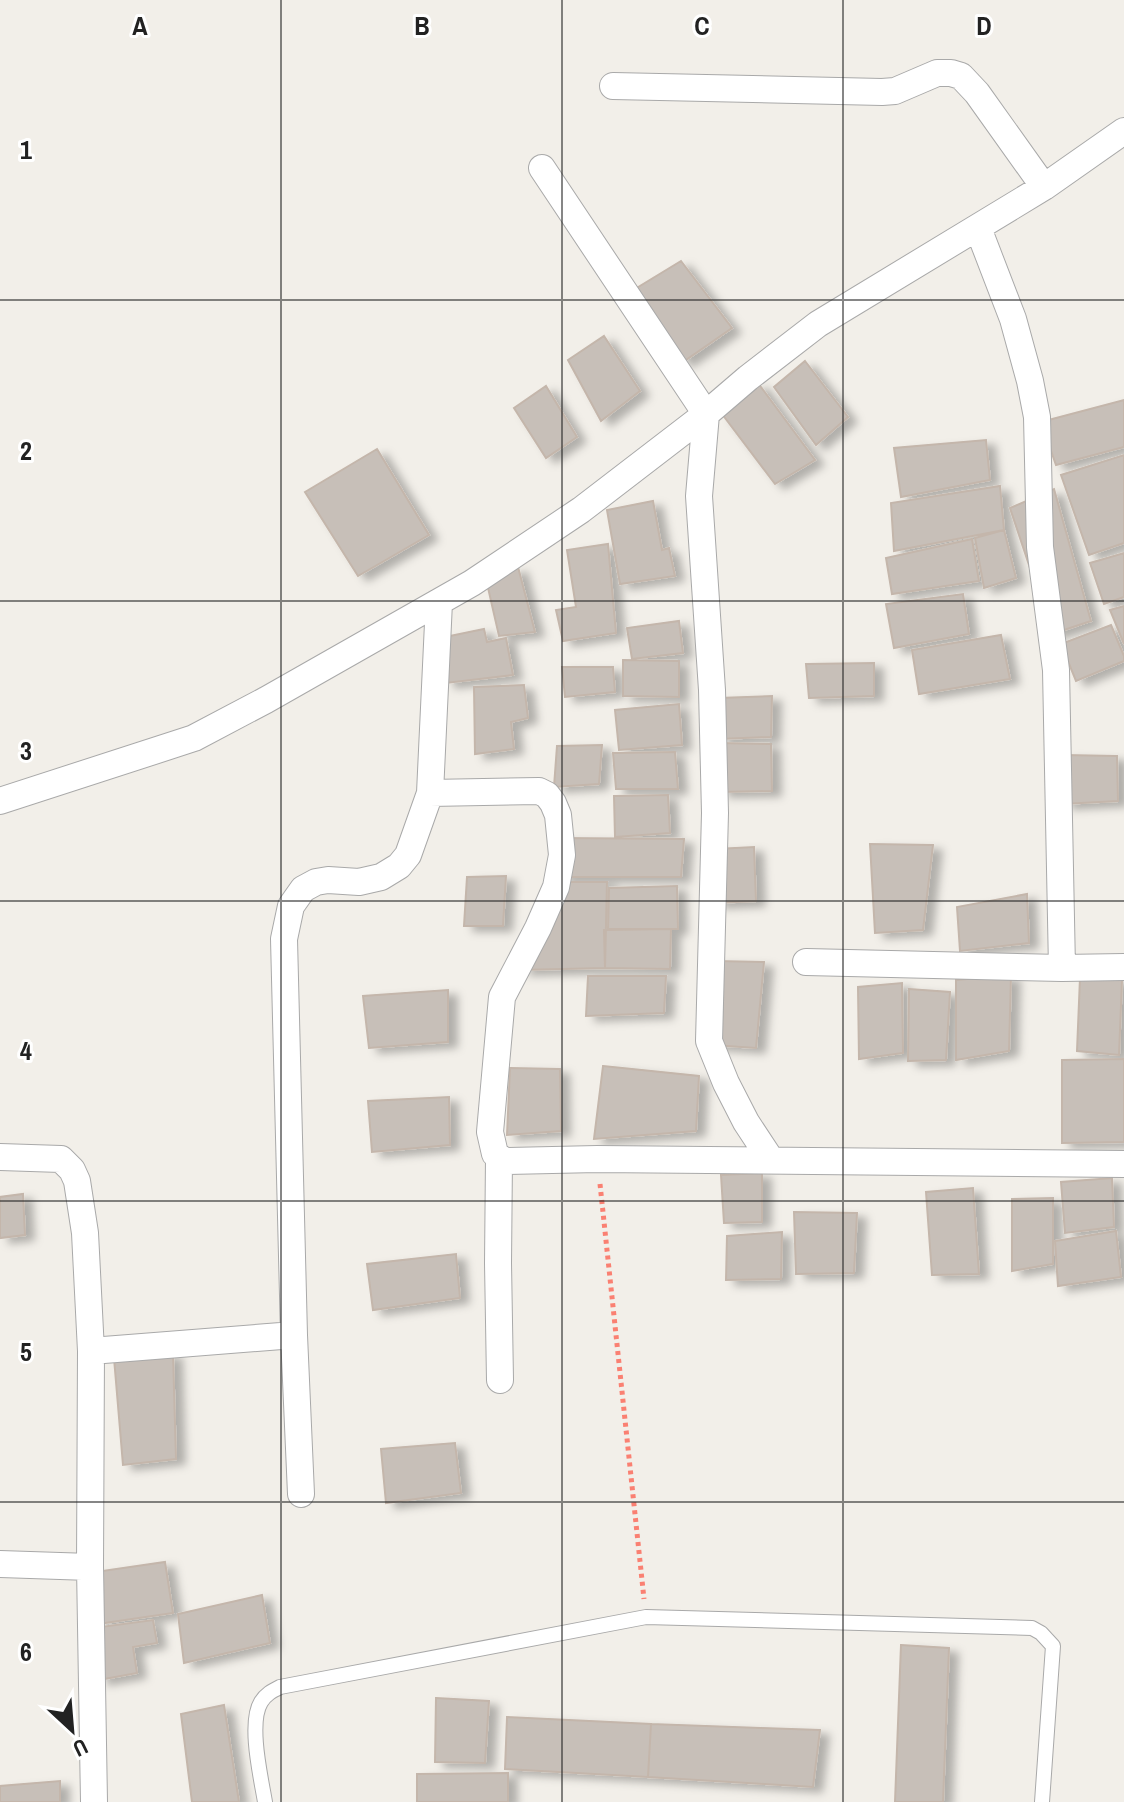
<svg xmlns="http://www.w3.org/2000/svg" width="1124" height="1802" font-family="'Archivo Narrow',sans-serif">
<style>
.building{fill:#c7bfb8;stroke:#c4b6ab;stroke-width:2;filter:url(#shadow)}
.lines{fill:none;stroke-linecap:round;stroke-linejoin:round}
.service-casing{stroke:#a9a9a9;stroke-width:16}
.minor-casing{stroke:#a9a9a9;stroke-width:28}
.path{stroke:#fa8072;stroke-width:5;stroke-dasharray:4 4;stroke-linecap:butt}
.service{stroke:#fff;stroke-width:14}
.minor{stroke:#fff;stroke-width:26}
.grid{fill:none;stroke:#222;stroke-width:2;stroke-opacity:0.55}
.grid-label{font-size:26px;text-anchor:middle;font-weight:bold;fill:#222;stroke:#fff;stroke-width:6;stroke-linejoin:round;paint-order:stroke}
</style>
<defs>
<filter id="shadow"><feDropShadow dx="9" dy="5" stdDeviation="4" flood-color="#0004"/></filter>
</defs>
<rect width="100%" height="100%" fill="#f2efe9"/>
<!-- building -->
<path class="building" d="M681,261L732,328L683,362L635,289Z
M604,336L640,391L601,421L568,360Z
M805,361L848,417L816,445L774,387Z
M758,383L815,460L775,484L722,414Z
M546,386L577,437L546,458L514,408Z
M1124,400V447L1056,465L1041,422Z
M986,440L990,480L901,497L894,448Z
M377,449L429,535L358,576L305,492Z
M1124,455V543L1089,555L1061,475Z
M1000,486L1004,530L894,551L891,503Z
M1054,489L1091,621L1052,634L1010,508Z
M653,501L662,550L669,548L675,576L620,584L607,510Z
M1004,530L1016,578L984,588L975,538Z
M972,539L979,581L892,594L886,558Z
M608,544L616,633L563,641L556,610L576,607L567,550Z
M1124,553V597L1104,604L1090,563Z
M518,567L535,632L499,636L486,579Z
M963,594L969,634L894,648L886,604Z
M1124,606V644L1110,610Z
M679,621L683,653L632,659L627,628Z
M1111,625L1124,656V661L1076,681L1061,644Z
M484,629L487,642L506,638L513,675L446,683L440,638Z
M1001,635L1010,679L919,694L912,650Z
M623,660L679,661V697L623,696Z
M874,663V696L809,698L806,664Z
M562,667H613L615,692L565,697Z
M524,685L528,718L511,722L514,749L475,754L474,687Z
M772,696L771,737L719,739V698Z
M679,704L682,745L619,750L615,710Z
M718,743L771,744L772,791L720,792Z
M602,745L599,784L554,787L557,746Z
M675,752L678,789H616L613,753Z
M1064,755L1117,756L1118,801L1063,804Z
M668,795L670,833L615,837L614,796Z
M560,838L684,839L681,877H560Z
M870,844L933,845L923,930L875,933Z
M754,847L756,901L715,903L716,849Z
M506,876L503,926H464L467,877Z
M559,882H607L605,968L520,970Z
M677,886L678,929H608L609,888Z
M1027,894L1029,943L960,951L957,907Z
M671,929L670,969L605,968L604,930Z
M715,961L764,962L756,1048L712,1045Z
M1011,975L1009,1051L956,1060V980Z
M588,976H666L664,1013L586,1016Z
M1080,978L1122,980L1119,1055L1077,1051Z
M902,983L903,1053L859,1059L858,987Z
M909,989L950,992L946,1060L908,1061Z
M448,990V1042L369,1048L363,996Z
M1124,1059V1142L1062,1143V1060Z
M603,1066L699,1076L696,1131L594,1139Z
M510,1068L560,1069L561,1131L507,1135Z
M449,1097L450,1145L372,1152L368,1101Z
M762,1173V1222L724,1223L721,1175Z
M1112,1178L1114,1227L1065,1233L1061,1182Z
M973,1188L979,1274L932,1275L926,1192Z
M23,1194L25,1235L0,1238V1197Z
M1053,1198V1264L1012,1271V1199Z
M794,1212L857,1213L854,1273L796,1274Z
M1116,1231L1121,1277L1058,1286L1055,1241Z
M782,1232L781,1279L726,1280L727,1236Z
M456,1254L460,1298L373,1310L367,1264Z
M173,1353L176,1459L123,1465L114,1358Z
M455,1443L461,1493L386,1503L381,1449Z
M165,1562L173,1613L98,1624L95,1572Z
M262,1595L270,1643L184,1663L178,1614Z
M153,1620L157,1643L133,1647L137,1673L99,1680L93,1628Z
M901,1645L949,1648L943,1802H895Z
M436,1698L489,1701L485,1763L435,1762Z
M224,1705L239,1802H192L181,1714Z
M507,1717L651,1724L648,1777L505,1769Z
M651,1724L820,1730L813,1787L648,1777Z
M508,1773V1802H417V1774Z
M60,1781V1802H0V1786Z"/>
<g class="lines">
<!-- service casing -->
<g class="service-casing">
<path id="service" d="M265,1802C261,1778 248,1723 261,1702C266,1694 272,1691 280,1687L646,1617L1032,1628L1041,1633L1053,1646L1042,1802"/>
</g>
<!-- minor casing -->
<g class="minor-casing">
<path id="minor" d="M613,86L882,92L895,91L937,73H951L961,76L977,93L1044,187
M542,168L706,414L699,496L712,690L715,813L709,1041L726,1083L746,1122L771,1160
M978,228L1013,319L1030,381L1037,417L1040,547L1056,670L1062,968
M430,793L539,791L547,795L553,803L558,815L562,855L556,887L538,928L502,997L490,1132L495,1154L504,1161L597,1159L1124,1164
M0,801L194,738L266,700L472,583L581,510L706,414L748,378L818,324L1044,187L1124,131
M806,962L1062,968L1124,967
M0,1157L61,1159L72,1170L77,1181L85,1233L91,1351
M499,1158L498,1263L500,1380
M294,1335L284,939L291,906L303,889L316,882L328,880L359,882L381,877L399,866L408,855L430,793L439,602
M0,1564L90,1567
M94,1802L90,1567L91,1351L294,1335L301,1494"/>
</g>
<!-- path -->
<path class="path" d="M600,1184L644,1599"/>
<!-- service -->
<use href="#service" class="service"/>
<!-- minor -->
<use href="#minor" class="minor"/>
</g>
<!-- grid -->
<path class="grid" d="M281,0V1802M562,0V1802M843,0V1802M0,300H1124M0,601H1124M0,901H1124M0,1201H1124M0,1502H1124"/>
<g class="grid-label">
<text x="140" y="35">A</text>
<text x="422" y="35">B</text>
<text x="702" y="35">C</text>
<text x="984" y="35">D</text>
<text x="26" y="159">1</text>
<text x="26" y="460">2</text>
<text x="26" y="760">3</text>
<text x="26" y="1060">4</text>
<text x="26" y="1361">5</text>
<text x="26" y="1661">6</text>
</g>
<!-- north arrow -->
<g transform="translate(72 1730) rotate(154)" stroke="#ffffff" stroke-width="6" paint-order="stroke">
<path d="M0-6L14 30L0 20L-14 30Z" fill="#222222"/>
<text y="-12" font-size="22" font-weight="bold" text-anchor="middle" fill="#222222">U</text>
</g>
</svg>
